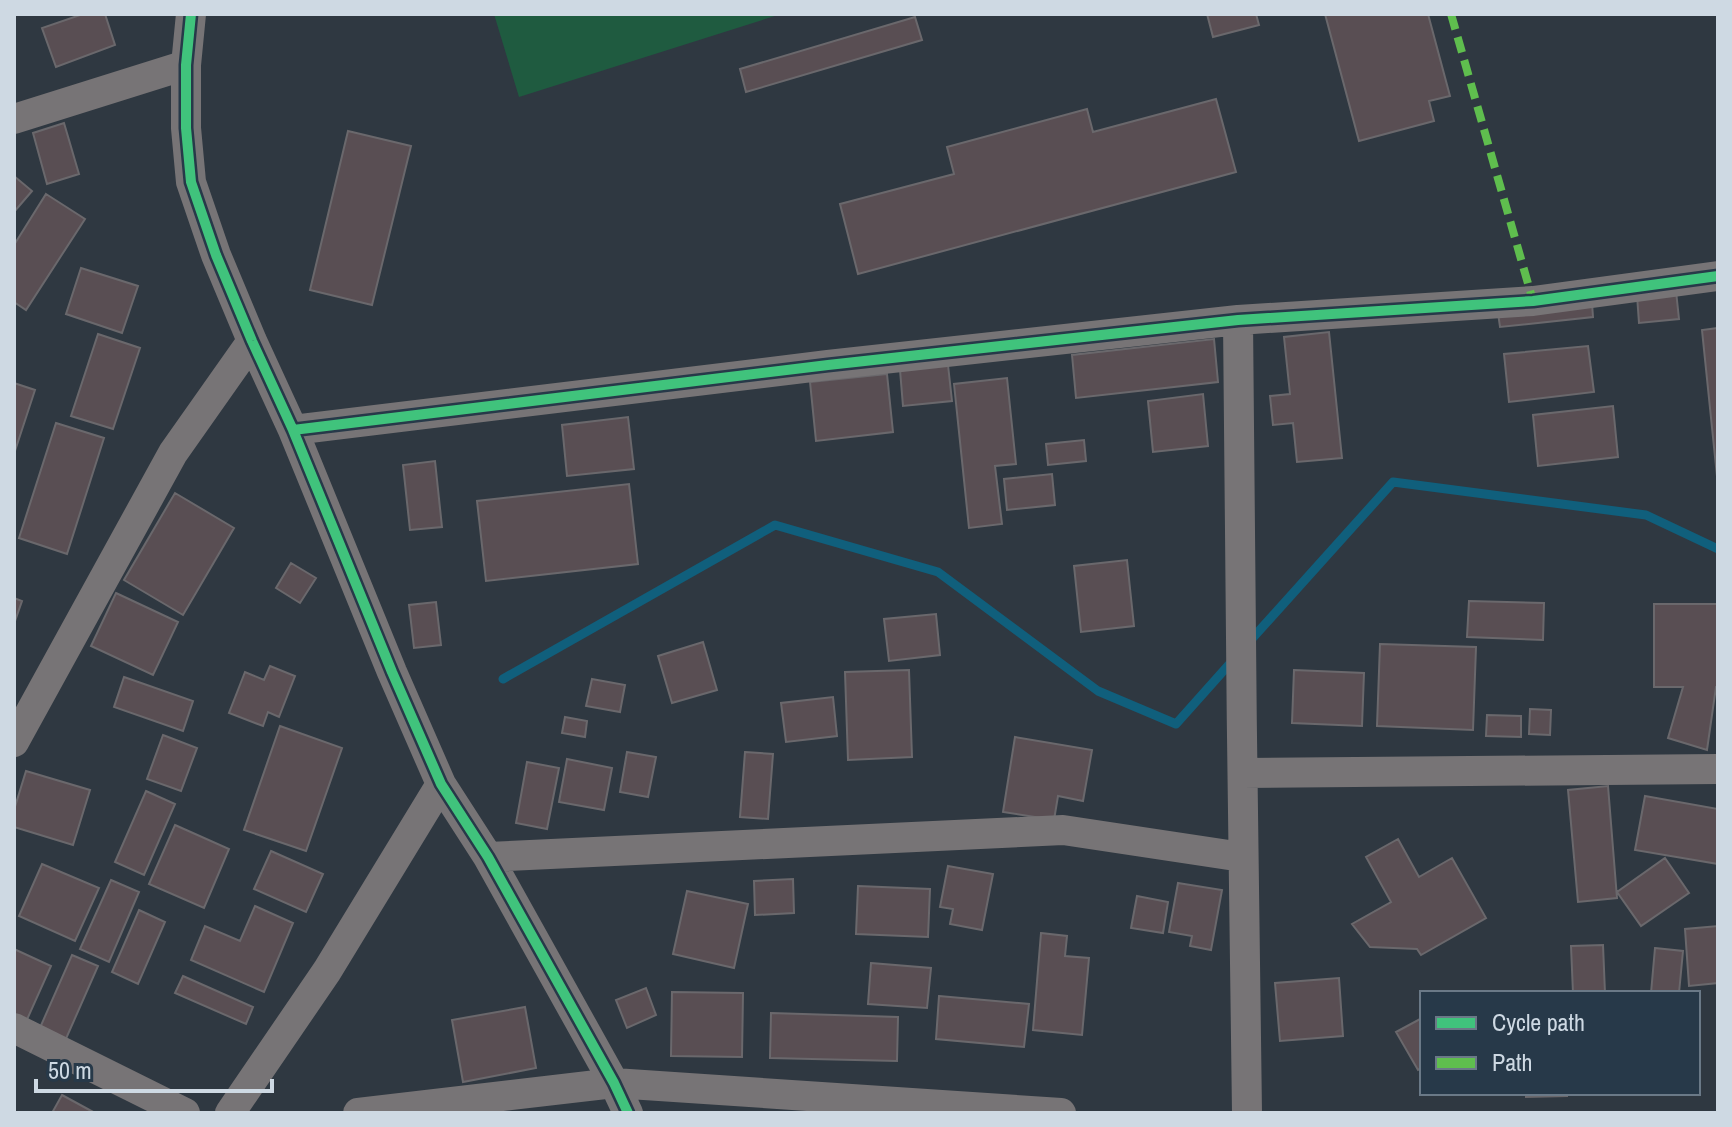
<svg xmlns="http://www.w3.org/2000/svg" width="1732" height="1127" font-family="'Archivo Narrow',sans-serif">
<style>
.green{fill:#1f5b40}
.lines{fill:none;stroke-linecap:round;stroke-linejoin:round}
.stream{stroke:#105f7c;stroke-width:9}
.building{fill:#594e53;stroke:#6a686c;stroke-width:2}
.minor{stroke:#777476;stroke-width:30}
.quiet{stroke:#5fbe4e;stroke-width:8;stroke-dasharray:16 8;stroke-linecap:butt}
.cycleway-casing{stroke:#273949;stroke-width:15}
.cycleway{stroke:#40c37c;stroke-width:10}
</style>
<rect width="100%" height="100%" fill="#2f3841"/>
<!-- green -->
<path class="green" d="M494,14H781L519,97Z"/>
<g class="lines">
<!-- stream -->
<path class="stream" d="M1249,642L1393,482L1646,515L1718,549
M503,679L775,525L938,572L1098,691L1176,724L1234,659"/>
</g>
<!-- building -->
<path class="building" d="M83,14H105L115,45L56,67L42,28Z
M1207,14H1256L1259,25L1213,37Z
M1325,14H1428L1450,96L1429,101L1434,121L1359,141Z
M915,17L922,40L746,92L740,69Z
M1216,99L1236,172L858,274L840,204L954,174L947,147L1087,109L1093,132Z
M64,123L79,174L47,184L33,133Z
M348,131L411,146L372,305L310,290Z
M14,176L32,191L14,212Z
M46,194L85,219L26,310L14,302V245Z
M81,268L138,286L122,333L66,314Z
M1676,291L1679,319L1639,323L1637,295Z
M1592,303L1593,317L1500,327L1498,313Z
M1718,328V486L1702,330Z
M1329,332L1342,458L1297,462L1293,423L1273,425L1270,396L1290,394L1284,337Z
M98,334L140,348L113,429L71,416Z
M1214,339L1218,382L1076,398L1072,355Z
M1588,346L1594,392L1509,402L1504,354Z
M948,365L952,401L903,406L900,370Z
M887,374L893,432L816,441L810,382Z
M1007,378L1016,464L995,466L1002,524L969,528L954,384Z
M14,383L35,390L14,454Z
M1203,394L1208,446L1153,452L1148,401Z
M1613,406L1618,457L1538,466L1533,415Z
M628,417L634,469L567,476L562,425Z
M56,423L104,438L67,554L19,538Z
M1084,440L1086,461L1048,465L1046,444Z
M435,461L442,527L410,530L403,465Z
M1052,474L1055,505L1007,510L1004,479Z
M629,484L638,564L486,581L477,501Z
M175,493L234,528L183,615L124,580Z
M1127,560L1134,626L1081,632L1074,566Z
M291,563L316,578L300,603L276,588Z
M116,593L178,622L153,675L91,646Z
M14,598L22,601L14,624Z
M1469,601L1544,603L1543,640L1467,637Z
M436,602L441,645L414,648L409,605Z
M1654,604H1718V687H1716L1707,750L1668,738L1683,687H1654Z
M936,614L940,655L889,661L884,619Z
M703,642L717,690L672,703L658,656Z
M1380,644L1476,647L1473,730L1377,726Z
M270,666L295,676L279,717L268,712L263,726L229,713L245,672L264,680Z
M909,670L912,757L848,760L845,672Z
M1294,670L1364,673L1362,726L1292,723Z
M124,677L193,701L183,731L114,707Z
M592,679L625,685L620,712L586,706Z
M833,697L837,736L786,742L781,703Z
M1530,709L1551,710L1550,735L1529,734Z
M1487,715L1521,716V737L1486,736Z
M565,717L587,721L585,737L562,733Z
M280,726L342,748L306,851L244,830Z
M163,735L197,748L181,791L147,779Z
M1015,737L1092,750L1083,801L1058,796L1054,820L1003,812Z
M627,752L656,757L648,797L620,792Z
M745,752L773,754L768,819L740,817Z
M567,759L612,768L604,810L559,802Z
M527,762L559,768L547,829L516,823Z
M26,771L90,790L73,845L14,827V810Z
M1608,786L1617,898L1578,902L1568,790Z
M146,791L175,804L144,875L115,862Z
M1645,796L1718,809V864L1635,850Z
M175,825L229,849L204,908L149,884Z
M1398,839L1419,877L1452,858L1486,918L1421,955L1417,949L1370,947L1352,924L1391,902L1366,857Z
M271,851L323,874L306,912L254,889Z
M1665,858L1689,893L1641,926L1617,892Z
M42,864L99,888L75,941L19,916Z
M948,866L993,874L982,930L950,924L953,909L940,907Z
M793,879L794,913L755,915L754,881Z
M111,880L139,892L109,962L80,949Z
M1178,883L1222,890L1211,950L1190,946L1192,936L1169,932Z
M858,886L930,889L928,937L856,934Z
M687,891L748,904L734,968L673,954Z
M1137,896L1168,902L1163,933L1131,928Z
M255,906L293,923L264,992L191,960L205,926L240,941Z
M139,910L165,922L138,984L112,972Z
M1718,926V983L1689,986L1685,929Z
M1041,933L1067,936L1065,956L1089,958L1082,1035L1033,1030Z
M1603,945L1605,993H1573L1571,946Z
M1655,948L1683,951L1679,993H1651Z
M14,949L51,966L25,1024L14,1019Z
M72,955L98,966L65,1041L39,1030Z
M871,963L931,968L927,1008L868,1004Z
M183,976L253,1007L246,1024L175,993Z
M1339,978L1343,1036L1280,1041L1275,983Z
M646,988L656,1015L627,1028L616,1000Z
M672,992L743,993L742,1057L671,1056Z
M939,996L1029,1004L1024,1047L936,1039Z
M525,1007L536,1068L463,1082L452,1020Z
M771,1013L898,1017L897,1061L770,1058Z
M1422,1018V1068L1418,1070L1396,1032Z
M1526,1093H1567V1096L1526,1097Z
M62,1095L95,1113H52Z"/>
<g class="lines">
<!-- minor -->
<path class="minor" d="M191,14L186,65V128L191,182L216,255L252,341L293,430L392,672L441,784L488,857L614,1083L628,1113
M14,119L186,65
M1238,320C1241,584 1242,849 1247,1113
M293,430L828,365L1238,320L1533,301L1718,276
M14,742L173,453L252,341
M1243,773L1718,769
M488,857L1063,830L1242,857
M14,1028L185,1113
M230,1113L327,971L441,784
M358,1113L614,1083L1061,1113"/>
<!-- quiet -->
<path class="quiet" d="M1451,14L1533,301"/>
<!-- cycleway casing -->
<g class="cycleway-casing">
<path id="cycleway" d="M191,14L186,65V128L191,182L216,255L252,341L293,430L392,672L441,784L488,857L614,1083L628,1113
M293,430L828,365L1238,320L1533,301L1718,276"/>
</g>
<!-- cycleway -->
<use href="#cycleway" class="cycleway"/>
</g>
<!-- border -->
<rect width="1732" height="1127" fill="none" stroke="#ced9e3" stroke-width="32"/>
<!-- legend -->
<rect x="1420" y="991" width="280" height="104" fill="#273949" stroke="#6a7987" stroke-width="2"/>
<rect x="1436" y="1017" width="40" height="12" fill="#40c37c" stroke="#6a7987" stroke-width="2"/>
<text x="1492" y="1031" font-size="24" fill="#ced9e3">Cycle path</text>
<rect x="1436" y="1057" width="40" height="12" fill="#5fbe4e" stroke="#6a7987" stroke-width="2"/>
<text x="1492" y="1071" font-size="24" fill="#ced9e3">Path</text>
<!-- scale -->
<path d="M36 1079v12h236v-12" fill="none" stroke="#ced9e3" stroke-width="4"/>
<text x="48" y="1079" font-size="24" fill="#ced9e3" stroke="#273949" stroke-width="6" paint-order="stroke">50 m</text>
</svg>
